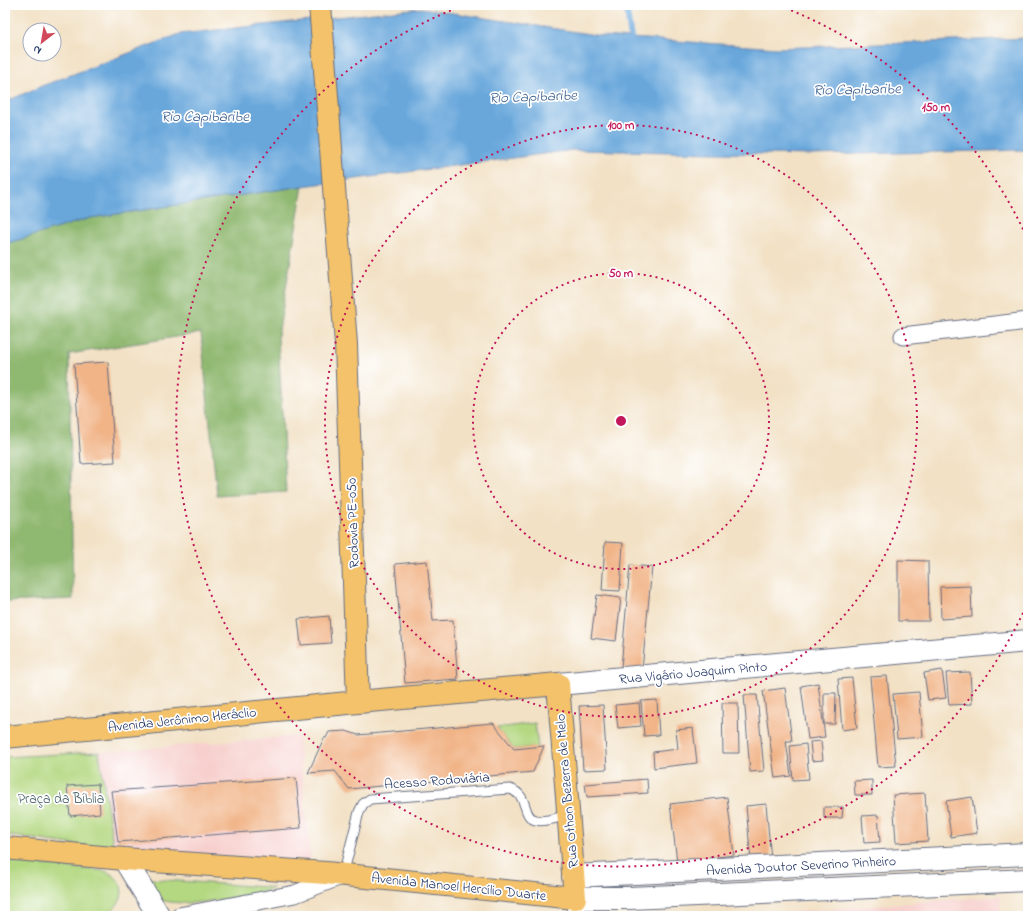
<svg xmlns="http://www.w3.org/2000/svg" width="1033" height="921" font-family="'Indie Flower',sans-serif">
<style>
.built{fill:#f7d0ce}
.green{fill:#b4d881;stroke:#688470}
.forest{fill:#8fb86f;stroke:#557466}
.water{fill:#69a7db;stroke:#426b9c}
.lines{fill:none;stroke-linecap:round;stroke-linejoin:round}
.stream{stroke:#69a7db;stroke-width:6}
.building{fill:#f1b487}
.service-casing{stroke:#666d82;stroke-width:11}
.minor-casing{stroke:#666d82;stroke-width:19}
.tertiary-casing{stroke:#666d82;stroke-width:24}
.primary-casing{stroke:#666d82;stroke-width:24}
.service{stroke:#fff;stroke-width:9}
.minor{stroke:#fff;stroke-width:17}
.tertiary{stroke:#fff;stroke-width:22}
.primary{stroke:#f4c26a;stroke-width:22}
.ring{fill:none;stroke:#c2185b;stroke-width:2;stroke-dasharray:2 4}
.labels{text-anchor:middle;stroke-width:3.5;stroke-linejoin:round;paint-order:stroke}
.street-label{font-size:14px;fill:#1b2f5e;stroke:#fff}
.park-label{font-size:14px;fill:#496268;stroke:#fff}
.water-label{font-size:15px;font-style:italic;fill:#3a5f90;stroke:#fff}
.centre{fill:#c2185b;stroke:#fff;stroke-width:2}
.ring-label{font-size:12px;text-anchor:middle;font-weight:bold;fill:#c2185b;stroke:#fff;stroke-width:3.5;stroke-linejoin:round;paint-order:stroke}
</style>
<rect width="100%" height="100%" fill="#fff"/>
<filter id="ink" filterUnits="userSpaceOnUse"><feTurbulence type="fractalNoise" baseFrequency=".025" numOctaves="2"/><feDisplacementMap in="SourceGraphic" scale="8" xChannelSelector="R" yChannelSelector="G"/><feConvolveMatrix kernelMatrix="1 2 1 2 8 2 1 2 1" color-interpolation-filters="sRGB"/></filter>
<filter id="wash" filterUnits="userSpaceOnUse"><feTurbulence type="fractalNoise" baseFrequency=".012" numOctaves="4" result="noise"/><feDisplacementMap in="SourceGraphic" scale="16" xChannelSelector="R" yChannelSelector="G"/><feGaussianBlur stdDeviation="0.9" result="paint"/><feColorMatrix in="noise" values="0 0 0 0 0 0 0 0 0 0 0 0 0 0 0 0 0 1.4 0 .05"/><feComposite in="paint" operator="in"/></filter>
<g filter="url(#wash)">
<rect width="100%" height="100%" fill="#f2e1c5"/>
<!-- built -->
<path class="built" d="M298,736L311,861L114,850L99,752Z
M1000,896L1001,916H740Z"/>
<!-- green -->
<path class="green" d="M535,723L538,747L514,749L497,728Z
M99,752L114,850L5,835V757Z
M5,861L105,871C128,880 127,904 105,914H5Z
M150,879L265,887L273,888L267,891C233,897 186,910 154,898L149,888Z"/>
<!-- forest -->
<path class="forest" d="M303,186L278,336L286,492L217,496L201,333L69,354L73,599L5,602V244L90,218Z"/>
<!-- water -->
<path class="water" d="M421,8L602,36L778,48L1028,38V150L811,155L573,150L303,186L90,218L5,244V102L39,87L180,34Z"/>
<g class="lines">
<!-- stream -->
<path class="stream" d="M626,5L632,45"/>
</g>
<g id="blocks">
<!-- building -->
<path class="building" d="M108,362L115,462L81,464L74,364Z
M605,542L623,543L620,591L602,590Z
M898,560L928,561L929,621H898Z
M427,561L433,621L453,620L458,679L405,683L395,564Z
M630,565L652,567L642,670L621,668Z
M971,586L972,617L941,619L940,587Z
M597,595L621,598L616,641L591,638Z
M329,616L331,643L301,645L298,619Z
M942,670L946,698L928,700L924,673Z
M970,672L972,704L949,705L946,673Z
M887,676L896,766L878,767L870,677Z
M852,678L857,728L842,730L838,679Z
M818,683L825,737L808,739L801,686Z
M785,688L792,741H786L791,776L775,778L763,691Z
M919,692L923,737L897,739L893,694Z
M824,693H836L835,724H824Z
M744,695H757L764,771L750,772Z
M657,700L659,735L644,736L641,701Z
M639,703L641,726L618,728L615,705Z
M722,703H738L739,753H723Z
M603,705L607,769L583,770L579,706Z
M493,723L514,749L544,746L533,772L349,789L335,771L308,773L324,738H326L329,732L346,731L358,735Z
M693,728L697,763L654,768L653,752L678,749L676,730Z
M821,741L823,760L812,761L810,742Z
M806,744L809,779L793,780L790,746Z
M296,778L301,828L118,842L111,791Z
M647,779L648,793L587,797L585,784Z
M872,780V795H855L854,781Z
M98,784L100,813L70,816L67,786Z
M925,793L928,841L896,843L893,795Z
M727,797L734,855L677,862L670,804Z
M972,797L977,833L951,837L946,801Z
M766,804L771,860L751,862L746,806Z
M824,807H843L842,818H824Z
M878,815L880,842L864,843L862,816Z"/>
</g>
</g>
<g filter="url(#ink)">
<use href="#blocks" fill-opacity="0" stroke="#666d82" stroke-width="1"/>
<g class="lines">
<!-- service casing -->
<g class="service-casing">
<path id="service" d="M343,875L359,812L363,804L370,799L510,789C538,798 509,836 569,814"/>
</g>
<!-- minor casing -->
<g class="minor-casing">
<path id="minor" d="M903,336L1028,321
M575,898L576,916
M179,916L295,894L341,876"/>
</g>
<!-- tertiary casing -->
<g class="tertiary-casing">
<path id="tertiary" d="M558,684L1028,641
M124,859L159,916
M573,876L1028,854
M575,898H630L1028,880"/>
</g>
<!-- primary casing -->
<g class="primary-casing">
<path id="primary" d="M320,5L346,344L358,702
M5,737L358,702L558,684L575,898L326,873L124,859L5,848"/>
</g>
<!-- service -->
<use href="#service" class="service"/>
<!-- minor -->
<use href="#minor" class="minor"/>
<!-- tertiary -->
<use href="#tertiary" class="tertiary"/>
<!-- primary -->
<use href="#primary" class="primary"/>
</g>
</g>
<!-- distance rings -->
<g class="ring">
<circle cx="621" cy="421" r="148"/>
<circle cx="621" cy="421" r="296"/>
<path d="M1028 602A445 445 0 1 1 462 6M780 6A445 445 0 0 1 1028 240"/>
</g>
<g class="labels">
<!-- street labels -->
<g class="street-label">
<text transform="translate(352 523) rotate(-92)" y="5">Rodovia PE-050</text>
<text transform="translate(693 672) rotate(-5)" y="5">Rua Vigário Joaquim Pinto</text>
<text transform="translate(182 719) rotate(-6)" y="5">Avenida Jerônimo Heráclio</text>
<text transform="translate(437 780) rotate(-4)" y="5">Acesso Rodoviária</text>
<text transform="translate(566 791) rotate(-95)" y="5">Rua Othon Bezerra de Melo</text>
<text transform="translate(801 865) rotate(-3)" y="5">Avenida Doutor Severino Pinheiro</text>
<text transform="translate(459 886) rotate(6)" y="5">Avenida Manoel Hercílio Duarte</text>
</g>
<!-- park labels -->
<g class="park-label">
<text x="61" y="803">Praça da Bíblia</text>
</g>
<!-- water labels -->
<g class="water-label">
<text transform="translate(857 89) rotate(-1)" y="5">Rio Capibaribe</text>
<text transform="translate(533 96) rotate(-2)" y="5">Rio Capibaribe</text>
<text x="205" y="121">Rio Capibaribe</text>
</g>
</g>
<circle cx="621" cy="421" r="6" class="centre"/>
<g class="ring-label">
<text x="936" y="111">150 m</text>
<text x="621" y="129">100 m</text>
<text x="621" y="277">50 m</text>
</g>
<!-- margin -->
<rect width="1033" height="921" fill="none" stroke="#fff" stroke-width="20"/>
<!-- north arrow -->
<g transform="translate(42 42) rotate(211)"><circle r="19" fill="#ffffff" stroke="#a4acbf"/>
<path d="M0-3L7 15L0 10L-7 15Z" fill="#d1495b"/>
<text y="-6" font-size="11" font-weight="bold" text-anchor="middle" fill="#1b2f5e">N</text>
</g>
</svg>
